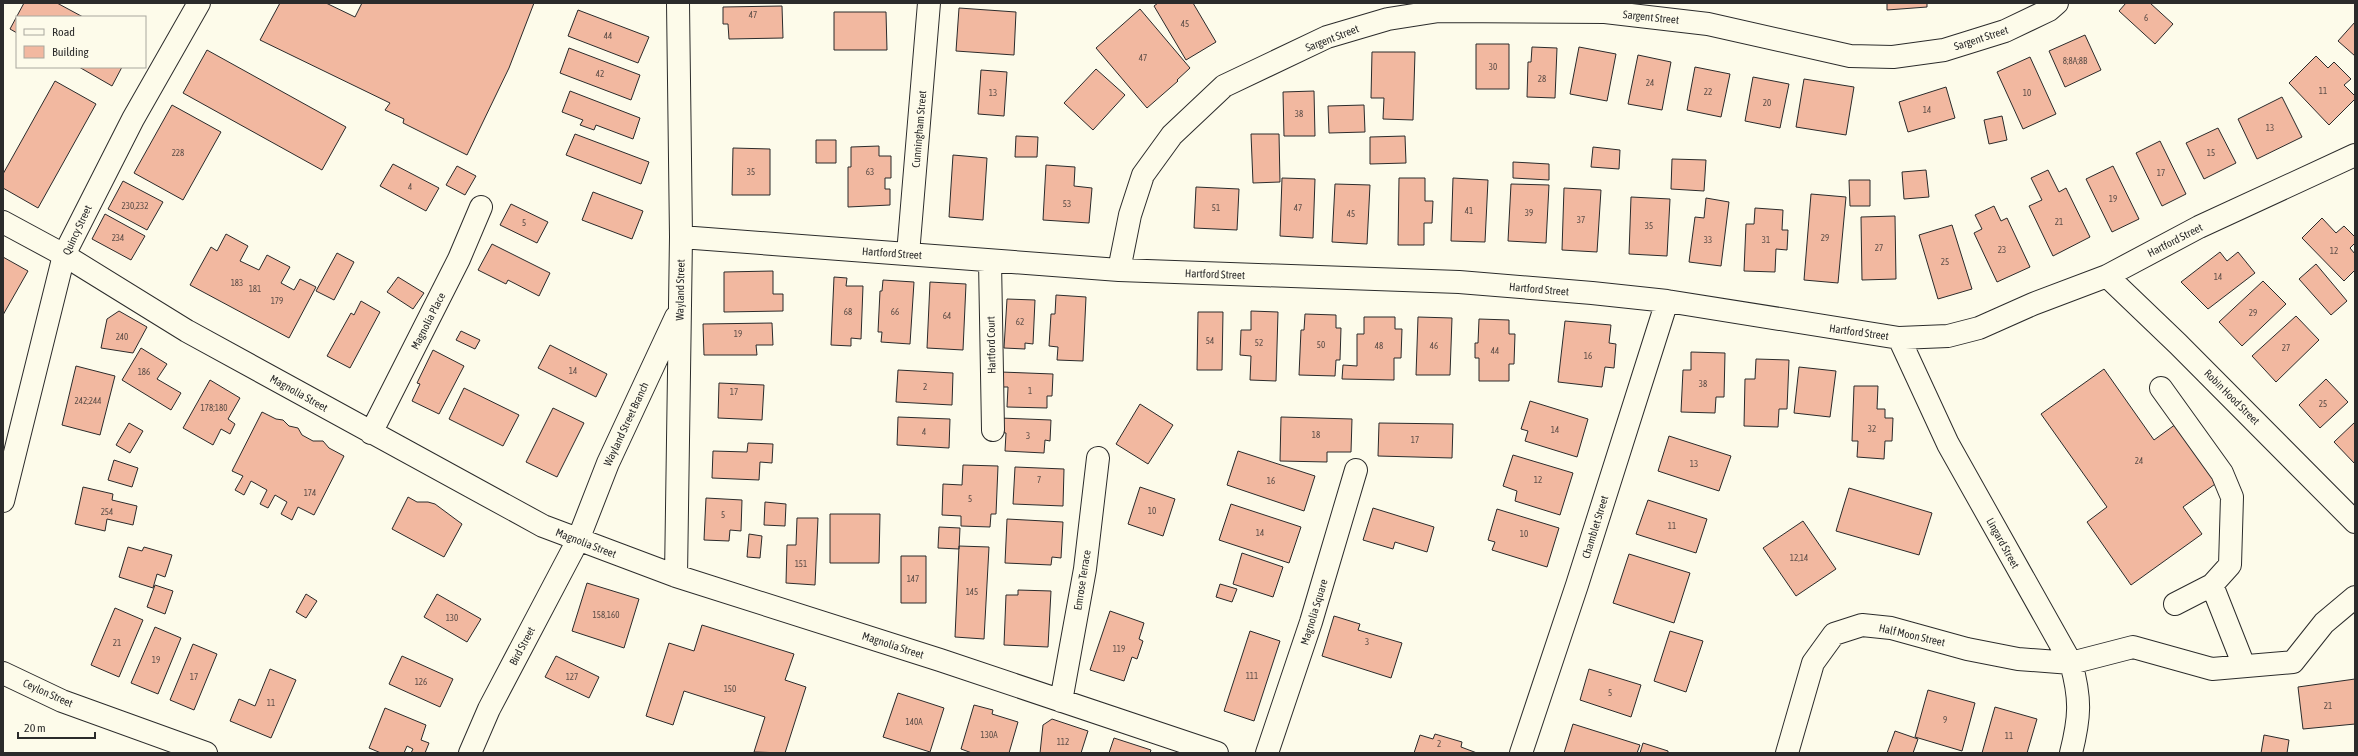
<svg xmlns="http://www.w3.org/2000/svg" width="2358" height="756" font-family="'Asap Condensed',sans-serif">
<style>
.building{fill:#f2b8a0;stroke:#2b2b2b}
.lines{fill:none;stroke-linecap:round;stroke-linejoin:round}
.minor-casing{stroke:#2b2b2b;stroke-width:24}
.major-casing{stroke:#2b2b2b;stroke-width:24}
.minor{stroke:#fdfbea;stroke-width:22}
.major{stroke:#fdfbea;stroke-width:22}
.labels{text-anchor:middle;stroke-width:3;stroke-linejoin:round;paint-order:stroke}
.number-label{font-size:9px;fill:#5d4e48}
.street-label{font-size:11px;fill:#2b2b2b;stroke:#fdfbea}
</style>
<rect width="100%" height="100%" fill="#fdfbea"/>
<!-- building -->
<path class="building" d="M24,3H57L83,17H17V33L10,29Z
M280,3H326L355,17L362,3H534L509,68L467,155L403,123L404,119L385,110L390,103L260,40Z
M1158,3H1193L1216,42L1186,60L1154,6Z
M1887,3H1927V7L1887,10Z
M2126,3H2150L2173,24L2155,44L2119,11Z
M782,6L783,38L729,39L728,24H723V7Z
M959,8L1016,12L1014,55L956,51Z
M1140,9L1190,68L1177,80L1178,81L1147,108L1096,48Z
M578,10L649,37L638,63L568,36Z
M834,12H886L887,50H834Z
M2355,22V56L2338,41Z
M2085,35L2101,70L2065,87L2049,51Z
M1476,44H1509V89H1476Z
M1532,47L1557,48L1555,98L1527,97L1528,62H1531Z
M1579,47L1616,54L1607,101L1570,94Z
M569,48L640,75L631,100L560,73Z
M207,50L346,127L322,170L183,93Z
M1372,52H1415L1413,120L1383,119L1384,98H1371Z
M1638,55L1671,62L1662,110L1628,104Z
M2316,56L2328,68L2334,62L2351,79L2344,85L2355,96V99L2329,125L2289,83Z
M2030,57L2056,114L2023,129L1997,72Z
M79,67H122L112,86Z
M1695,67L1730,74L1721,117L1687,110Z
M1096,69L1125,95L1093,130L1064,103Z
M981,70L1007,72L1004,116L978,114Z
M1753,77L1789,84L1780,128L1745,121Z
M1804,79L1854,87L1846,135L1796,127Z
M55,81L96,104L38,208L3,188V174Z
M1946,87L1955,118L1908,132L1899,102Z
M570,91L640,118L633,139L596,125L594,130L580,125L583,120L562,112Z
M1314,91L1315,136H1284L1283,92Z
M2282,97L2302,137L2257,159L2238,119Z
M172,105L221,132L183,200L134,173Z
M1364,105L1365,132L1329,133L1328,106Z
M2002,116L2007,140L1989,144L1984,120Z
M2218,128L2236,163L2204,179L2186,143Z
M575,134L649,162L641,184L566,155Z
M1251,134H1279L1280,182L1253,183Z
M1016,136L1038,137L1037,157H1015Z
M1405,136L1406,163L1370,164V137Z
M816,140H836V163H816Z
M2160,141L2186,194L2162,206L2136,153Z
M879,146V156H891V178H885V189H890V205L848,207V167H851V147Z
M1593,147L1620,150L1619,169L1591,167Z
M733,148L770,149V195H732Z
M953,155L987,158L983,220L949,217Z
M1672,159L1706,160L1704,191L1671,189Z
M1513,162L1549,164V180L1513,178Z
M393,164L439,188L426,211L380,186Z
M1046,165L1075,167L1074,186L1092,188L1089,223L1043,220Z
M457,166L476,176L465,195L446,185Z
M2113,166L2139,219L2112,232L2086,179Z
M1926,170L1929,197L1904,199L1902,172Z
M2048,170L2059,192L2066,188L2090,237L2053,256L2029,206L2042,200L2031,178Z
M1282,178L1315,179L1313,238L1280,236Z
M1399,178H1425V201H1433L1432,223H1424V245H1398Z
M1453,178L1488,180L1485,242L1451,241Z
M1849,180H1870V206H1850Z
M123,181L163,202L147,230L108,209Z
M1335,184L1370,185L1367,244L1332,242Z
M1511,184L1549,185L1546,243L1508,241Z
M1196,187L1239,189L1237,230L1194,228Z
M1564,188L1601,190L1597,252L1562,250Z
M593,192L643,211L632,239L582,220Z
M1811,194L1846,197L1838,283L1804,280Z
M1631,197L1670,199L1667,256L1629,254Z
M1706,198L1729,202L1721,266L1689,262L1695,217L1704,218Z
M511,204L548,222L537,243L500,225Z
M1994,206L2001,221L2007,218L2030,267L1997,282L1974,233L1982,229L1975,215Z
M1755,208L1783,210L1782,230H1788L1787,250L1776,249L1775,272L1744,271L1746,224H1754Z
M105,214L145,236L131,260L92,239Z
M1895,216L1896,279L1862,280L1861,217Z
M2322,218L2336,233L2344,226L2355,237V243L2350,248L2355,254V270L2344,281L2302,238Z
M1952,225L1972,289L1938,299L1919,235Z
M226,234L248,246L240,261L259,270L267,255L290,267L281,283L294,290L300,279L316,287L289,338L190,285L211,247L217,251Z
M492,244L550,273L539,296L508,280L506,284L478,270Z
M2220,252L2227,261L2238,252L2255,273L2208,309L2181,282Z
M337,253L354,262L334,300L316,291Z
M3,257L28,271L3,315Z
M2316,264L2347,301L2331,315L2299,279Z
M773,271V294H783V311L724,312V272Z
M398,277L424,293L413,309L387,292Z
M834,277L847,278L846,286H863L861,339L851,338V346L831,345Z
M883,280L914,282L910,344L881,342L882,332H878L880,291H882Z
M2263,281L2286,304L2242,346L2219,322Z
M930,282L966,284L963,350L927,348Z
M1056,295L1086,297L1083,361L1057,360L1058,347L1049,346L1051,314H1055Z
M1007,299L1035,300L1033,344L1025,343V349L1004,348Z
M361,301L380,312L350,368L327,356L351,313L354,315Z
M119,311L147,327L133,353L101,348L107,319Z
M1251,311L1278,312L1276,381L1250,380L1251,356L1240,355L1241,330H1251Z
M1198,312H1223L1222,370H1197Z
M1305,314L1336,315V328H1341L1340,360H1336L1335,376L1299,375L1301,330H1304Z
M2296,316L2319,340L2276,382L2252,356Z
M1364,317H1395V329H1402L1401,358H1394V380L1342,379L1343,365L1357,366V334H1364Z
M1418,317L1452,318L1450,375H1416Z
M1479,319L1509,320V334H1515L1514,364H1509V381H1479V358H1475V343H1478Z
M1565,321L1611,325L1609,343L1616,344L1614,368L1605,367L1602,387L1558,382Z
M772,323L773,345H756L757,355H704L703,324Z
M461,331L480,340L475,349L456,340Z
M550,345L607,374L596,397L538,368Z
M141,348L167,364L157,379L181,393L171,410L122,380Z
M433,350L464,366L439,414L412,401L420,384L417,383Z
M1691,352L1725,353L1724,397H1716L1715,413L1681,412L1683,370H1691Z
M1756,359L1789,360L1787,409H1779L1778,427L1744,426L1745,379H1755Z
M76,366L115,376L100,435L62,425Z
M1799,367L1836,371L1830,417L1794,413Z
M2104,369L2154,440L2176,424L2218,482L2183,507L2202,534L2131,585L2087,522L2107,507L2041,414Z
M898,370L953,373L952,405L896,402Z
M1001,372L1053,374L1052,396H1047V408L1007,407L1008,387H1000Z
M2326,379L2348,402L2320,428L2299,405Z
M210,380L240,398L228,419L235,424L230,434L221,429L213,445L183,428Z
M719,383L764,385L762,420L718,418Z
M1854,386H1878L1877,409H1885V418H1893L1892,441H1885L1884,459L1857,457L1858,441H1852Z
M464,388L519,415L503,446L449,419Z
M1530,401L1588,419L1577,457L1525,441L1528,431L1521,429Z
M1140,404L1173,425L1148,464L1116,444Z
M553,408L584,423L557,477L526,462Z
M262,412L276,419L283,420L289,426L298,428L302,435L313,441H323L329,448L344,456L314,515L298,507L292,520L281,514L287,502L275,495L268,508L260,504L267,490L251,481L244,495L235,490L243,476L232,471Z
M898,417L950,419L949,448L897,445Z
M1281,417L1352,419L1351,452H1327V462L1280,461Z
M1000,418L1051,420L1050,441L1045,440L1044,453L1005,451L1006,433L999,432Z
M2355,422V464L2334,442Z
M129,423L143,431L130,453L116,445Z
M1379,423L1453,424L1452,458L1378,456Z
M1669,436L1731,456L1719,491L1658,471Z
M748,443L773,444L772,463L760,462L759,480L712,478L713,451L747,452Z
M1238,451L1315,476L1304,511L1227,485Z
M1513,455L1573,473L1560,515L1515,501L1517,491L1503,486Z
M114,460L138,468L132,487L108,480Z
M963,465L998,466L996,514H991L990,527L961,526V516L942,515L943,484L962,485Z
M1015,467L1064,469L1063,506L1013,504Z
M83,487L113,494L112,500L137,506L133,525L107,519L105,531L75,524Z
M1140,487L1175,499L1163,536L1128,524Z
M1849,488L1932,513L1919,555L1836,531Z
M408,497L417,502H428L435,504L462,524L444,557L392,529Z
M706,498L742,500L741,531L730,530L729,541L704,540Z
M1648,500L1707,519L1696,553L1636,534Z
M765,502L786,504L785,526L764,525Z
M1231,504L1301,527L1289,563L1219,540Z
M1373,508L1434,527L1427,552L1395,542L1393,549L1363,540Z
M1497,509L1559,528L1547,567L1492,550L1495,542L1488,540Z
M830,514H880L879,563H830Z
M797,518H818L815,585L786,583L787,545H796Z
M1007,519L1063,522L1061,558L1052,557L1051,565L1005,563Z
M1803,521L1836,569L1796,596L1763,548Z
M939,527L960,528L959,549L938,548Z
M749,534L762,536L760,558L747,557Z
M959,546L989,547L984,639L955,637Z
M128,547L142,551L144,547L172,555L165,577L157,574L153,588L119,577Z
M1242,553L1283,567L1273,597L1233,584Z
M1629,554L1690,573L1674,623L1613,603Z
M901,556H926V603H901Z
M587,583L639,599L624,648L572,631Z
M1220,584L1237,589L1232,602L1216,597Z
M155,585L173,591L165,614L147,607Z
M1018,590L1051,591L1048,647L1004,645L1006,595H1018Z
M306,594L317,601L306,618L296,612Z
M437,594L481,619L467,642L424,617Z
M115,608L143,620L119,677L91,665Z
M1110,611L1144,623L1139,639L1143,641L1137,659L1132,657L1124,681L1090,670Z
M1334,616L1360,624L1358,630L1402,643L1391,678L1322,656Z
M702,625L794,654L785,680L806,687L785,753L754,752L765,717L684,691L673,725L646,716L669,643L694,651Z
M155,627L181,638L158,694L131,683Z
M1250,631L1280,641L1254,721L1224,711Z
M1670,631L1703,641L1686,692L1654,681Z
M193,644L217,654L194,710L170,700Z
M402,656L453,679L440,707L389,684Z
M556,656L599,677L589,698L545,677Z
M270,669L296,680L271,738L230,721L239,699L255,706Z
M1589,669L1641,685L1631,717L1580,700Z
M2355,679V724L2303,729L2298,687Z
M1928,690L1975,703L1962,751L1915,737Z
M898,693L944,708L930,752L883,737Z
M974,705L993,710L992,714L1018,722L1009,753H972L961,749Z
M1995,707L2037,719L2027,753H1982Z
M385,708L426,725L421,740L429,743L425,753H411L413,749L407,746L404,753H381L369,748Z
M1052,719L1088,731L1081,753H1040L1043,725Z
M1573,724L1640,745L1637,753H1564Z
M1895,731L1918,739L1913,753H1887Z
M1435,734L1462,742L1461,747L1477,753H1414L1420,735L1433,739Z
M2264,735L2289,740L2287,753H2261Z
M1114,738L1151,750L1150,753H1109Z
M1643,743L1668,751V753H1640Z"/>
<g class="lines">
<!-- minor casing -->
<g class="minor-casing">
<path id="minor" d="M3,222L64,255L187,331L543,526L676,576L940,660L1217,753
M681,237L1119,270L1459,282L1592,293L1667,301L1899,338L1948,336L1979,328L2033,304L2107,276L2199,227L2355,155
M908,254L929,3
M990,261L993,430
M1119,270L1130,215L1143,175L1172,135L1224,86L1327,37L1388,19L1439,11L1605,12L1708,24L1850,56L1893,57L1944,50L2005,31L2049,10L2057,3
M2107,276L2178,344L2355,522
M1899,338L1948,444L2071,663C2081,699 2080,717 2071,753
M2161,388L2222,473L2232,497L2230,565L2212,585L2244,666
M371,433L459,259L481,207
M676,576L681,237L678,3
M2175,604L2212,585
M3,673L62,701L206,753
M1061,701L1085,569L1098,458
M470,753L489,709L578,540L608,463L676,317
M1267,753L1311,622L1356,470
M1521,753L1577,585L1667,301
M1787,753L1813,663L1834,634L1862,625L1891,628L1967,649L2018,659L2071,663L2133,647L2212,669L2293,662L2324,623L2355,597"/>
</g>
<!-- major casing -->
<g class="major-casing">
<path id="major" d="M3,501L64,255L133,119L199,3"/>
</g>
<!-- minor -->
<use href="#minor" class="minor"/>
<!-- major -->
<use href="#major" class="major"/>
</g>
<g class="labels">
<!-- number labels -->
<g class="number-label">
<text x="753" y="18">47</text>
<text x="2146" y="21">6</text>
<text x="1185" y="27">45</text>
<text x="608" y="39">44</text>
<text x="1143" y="61">47</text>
<text x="2075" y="64">8;8A;8B</text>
<text x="1493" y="70">30</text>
<text x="600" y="77">42</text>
<text x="1542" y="82">28</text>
<text x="1650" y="86">24</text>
<text x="2323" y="94">11</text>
<text x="1708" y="95">22</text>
<text x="993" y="96">13</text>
<text x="2027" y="96">10</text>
<text x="1767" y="106">20</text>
<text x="1927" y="113">14</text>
<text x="1299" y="117">38</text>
<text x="2270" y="131">13</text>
<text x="178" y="156">228</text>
<text x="2211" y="156">15</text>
<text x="751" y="175">35</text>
<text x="870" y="175">63</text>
<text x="2161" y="176">17</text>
<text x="410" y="190">4</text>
<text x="2113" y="202">19</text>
<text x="1067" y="207">53</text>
<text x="135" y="209">230,232</text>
<text x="1216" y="211">51</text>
<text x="1298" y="211">47</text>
<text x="1469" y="214">41</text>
<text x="1529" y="216">39</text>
<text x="1351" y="217">45</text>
<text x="1581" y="223">37</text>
<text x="2059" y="225">21</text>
<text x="524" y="226">5</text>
<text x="1649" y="229">35</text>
<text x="118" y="241">234</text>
<text x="1825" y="241">29</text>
<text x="1708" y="243">33</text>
<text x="1766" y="243">31</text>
<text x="1879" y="251">27</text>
<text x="2002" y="253">23</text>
<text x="2334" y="254">12</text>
<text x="1945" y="265">25</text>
<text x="2218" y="280">14</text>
<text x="237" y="286">183</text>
<text x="255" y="292">181</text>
<text x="277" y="304">179</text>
<text x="848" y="315">68</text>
<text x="895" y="315">66</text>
<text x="2253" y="316">29</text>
<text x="947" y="319">64</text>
<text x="1020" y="325">62</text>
<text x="738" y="337">19</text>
<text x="122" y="340">240</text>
<text x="1210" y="344">54</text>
<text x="1259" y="346">52</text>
<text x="1321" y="348">50</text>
<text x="1379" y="349">48</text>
<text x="1434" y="349">46</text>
<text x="2286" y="351">27</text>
<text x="1495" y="354">44</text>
<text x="1588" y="359">16</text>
<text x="573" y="374">14</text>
<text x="144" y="375">186</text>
<text x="1703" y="387">38</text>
<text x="925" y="390">2</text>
<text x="1030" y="394">1</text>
<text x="734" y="395">17</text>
<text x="88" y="404">242;244</text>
<text x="2323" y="407">25</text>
<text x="214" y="411">178;180</text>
<text x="1872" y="432">32</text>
<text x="1555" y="433">14</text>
<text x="924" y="435">4</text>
<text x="1316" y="438">18</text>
<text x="1028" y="439">3</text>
<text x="1415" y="443">17</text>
<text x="2139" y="464">24</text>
<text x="1694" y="467">13</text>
<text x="1039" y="483">7</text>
<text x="1538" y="483">12</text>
<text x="1271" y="484">16</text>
<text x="310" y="496">174</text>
<text x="970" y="502">5</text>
<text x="1152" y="514">10</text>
<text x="107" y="515">254</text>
<text x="723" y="518">5</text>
<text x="1672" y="529">11</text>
<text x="1260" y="536">14</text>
<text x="1524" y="537">10</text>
<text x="1799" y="561">12,14</text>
<text x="801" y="567">151</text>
<text x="913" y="582">147</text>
<text x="972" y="595">145</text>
<text x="606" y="618">158,160</text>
<text x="452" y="621">130</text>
<text x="1367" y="645">3</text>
<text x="117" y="646">21</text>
<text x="1119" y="652">119</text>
<text x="156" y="663">19</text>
<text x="1252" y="679">111</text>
<text x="194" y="680">17</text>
<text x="572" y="680">127</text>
<text x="421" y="685">126</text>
<text x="730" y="692">150</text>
<text x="1610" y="696">5</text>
<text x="271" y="706">11</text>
<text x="2328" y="709">21</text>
<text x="1945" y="723">9</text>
<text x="914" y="725">140A</text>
<text x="989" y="738">130A</text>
<text x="2009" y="739">11</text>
<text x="1063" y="745">112</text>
<text x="1439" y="747">2</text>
</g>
<!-- street labels -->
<g class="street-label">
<text transform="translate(1651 17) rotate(6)" y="4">Sargent Street</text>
<text transform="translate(1332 38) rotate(-21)" y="4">Sargent Street</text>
<text transform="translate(1981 38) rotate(-18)" y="4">Sargent Street</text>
<text transform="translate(919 129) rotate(-85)" y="4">Cunningham Street</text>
<text transform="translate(77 230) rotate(-65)" y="4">Quincy Street</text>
<text transform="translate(2175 240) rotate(-27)" y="4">Hartford Street</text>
<text transform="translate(892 253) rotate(4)" y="4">Hartford Street</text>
<text transform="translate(1215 274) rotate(2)" y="4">Hartford Street</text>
<text transform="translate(1539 289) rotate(5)" y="4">Hartford Street</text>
<text transform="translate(680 290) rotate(-89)" y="4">Wayland Street</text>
<text transform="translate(428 321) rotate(-63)" y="4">Magnolia Place</text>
<text transform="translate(1859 332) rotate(8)" y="4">Hartford Street</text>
<text transform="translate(991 345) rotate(-91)" y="4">Hartford Court</text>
<text transform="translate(299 393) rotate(29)" y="4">Magnolia Street</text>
<text transform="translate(2232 397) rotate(45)" y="4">Robin Hood Street</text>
<text transform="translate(626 424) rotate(-65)" y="4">Wayland Street Branch</text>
<text transform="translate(1595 527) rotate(-73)" y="4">Chamblet Street</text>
<text transform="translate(586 543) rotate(21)" y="4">Magnolia Street</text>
<text transform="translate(2003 543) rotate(61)" y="4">Lingard Street</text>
<text transform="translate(1082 580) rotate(-81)" y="4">Emrose Terrace</text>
<text transform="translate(1314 612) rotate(-73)" y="4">Magnolia Square</text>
<text transform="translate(1912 635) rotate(13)" y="4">Half Moon Street</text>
<text transform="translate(893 645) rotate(18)" y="4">Magnolia Street</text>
<text transform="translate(522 646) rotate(-62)" y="4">Bird Street</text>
<text transform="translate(48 693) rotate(24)" y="4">Ceylon Street</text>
</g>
</g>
<!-- border -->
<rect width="2358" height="756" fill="none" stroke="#2b2b2b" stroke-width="8"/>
<!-- legend -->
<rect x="16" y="16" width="130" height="52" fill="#fdfbea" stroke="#a9a89e"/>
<rect x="24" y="29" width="20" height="6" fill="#fdfbea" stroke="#a9a89e"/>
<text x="52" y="36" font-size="12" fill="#2b2b2b">Road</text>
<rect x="24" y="46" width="20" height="12" fill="#f2b8a0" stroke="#a9a89e"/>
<text x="52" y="56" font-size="12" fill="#2b2b2b">Building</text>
<!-- scale -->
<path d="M18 732v6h77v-6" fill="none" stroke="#2b2b2b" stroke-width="2"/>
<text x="24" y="732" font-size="12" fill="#2b2b2b" stroke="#fdfbea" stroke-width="3" paint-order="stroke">20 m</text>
</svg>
